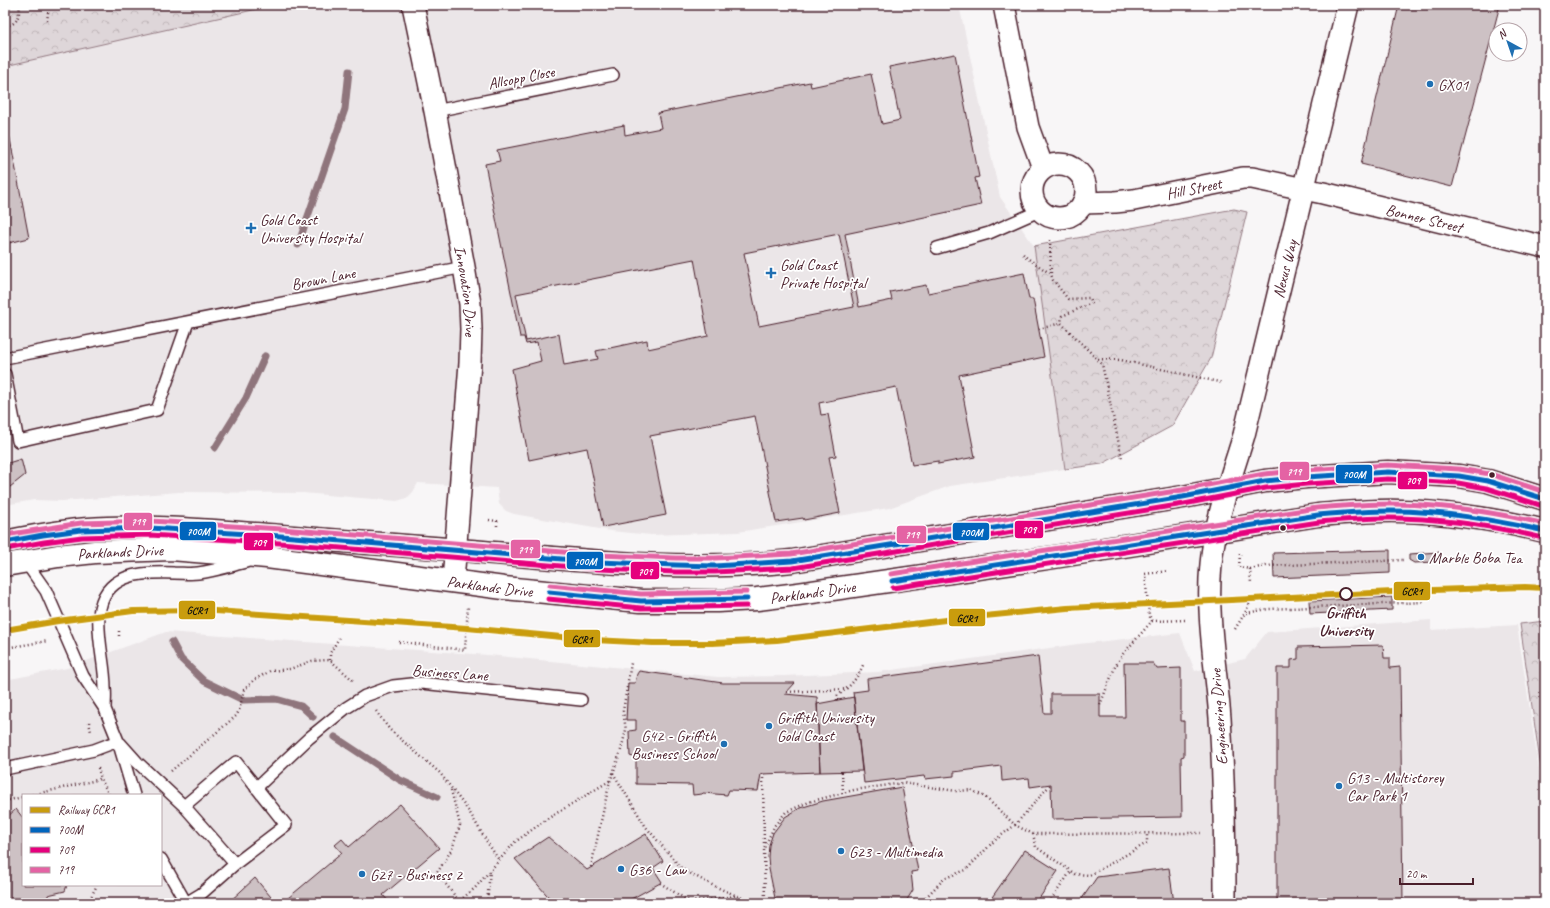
<svg xmlns="http://www.w3.org/2000/svg" width="1550" height="908" font-family="Caveat,sans-serif">
<style>
.built{fill:#ebe6e8;fill-rule:evenodd}
.forest{fill:url(#forest-crowns);stroke:#947a82}
.lines{fill:none;stroke-linecap:round;stroke-linejoin:round}
.stream{stroke:#8f747b;stroke-width:7}
.building{fill:#cdc1c4;stroke:#4a1f2b;fill-rule:evenodd}
.lane-casing{stroke:#4a1f2b;stroke-width:14}
.street-casing{stroke:#4a1f2b;stroke-width:24}
.secondary-casing{stroke:#4a1f2b;stroke-width:25}
.path{stroke:#4a1f2b;stroke-width:2.5;stroke-dasharray:1 3;stroke-linecap:butt}
.lane{stroke:#fff;stroke-width:11}
.street{stroke:#fff;stroke-width:21}
.secondary{stroke:#fff;stroke-width:22}
.bus-1-casing{stroke:#fff;stroke-width:8}
.bus-2-casing{stroke:#fff;stroke-width:8}
.bus-3-casing{stroke:#fff;stroke-width:8}
.bus-1{stroke:#0065bd;stroke-width:5}
.bus-2{stroke:#e5007d;stroke-width:5}
.bus-3{stroke:#e463a4;stroke-width:5}
.rail-1-casing{stroke:#fff;stroke-width:9}
.rail-1{stroke:#c99c0d;stroke-width:6}
.poi-dot{fill:#1f6fb2;stroke:#fff;stroke-width:1.5}
.bus-dot{fill:#4a1f2b;stroke:#fff;stroke-width:1.5}
.stop-dot{fill:#fff;stroke:#4a1f2b;stroke-width:2}
.labels{text-anchor:middle;stroke-width:3.5;stroke-linejoin:round;paint-order:stroke}
.street-label{font-size:16px;fill:#4a1f2b;stroke:#fff}
.poi-label{font-size:16px;fill:#4a1f2b;stroke:#fff;text-anchor:start}
.stop-label{font-size:16px;font-weight:bold;fill:#4a1f2b;stroke:#fff}
.line-badge{stroke:#fff;stroke-width:1.5}
.badge-label{font-size:11px;text-anchor:middle;font-weight:bold;fill:#fff}
.pale-badge-label{font-size:11px;text-anchor:middle;font-weight:bold;fill:#111}
</style>
<defs>
<pattern id="forest-crowns" width="20" height="18" patternUnits="userSpaceOnUse"><rect width="20" height="18" fill="#ded6d9"/><path d="M2 6a3 3 0 1 1 6 0M12 15a3 3 0 1 1 6 0" fill="none" stroke="#c0b7ba"/></pattern>
</defs>
<rect width="100%" height="100%" fill="#f8f6f7"/>
<filter id="ink" filterUnits="userSpaceOnUse"><feTurbulence type="fractalNoise" baseFrequency=".025" numOctaves="2"/><feDisplacementMap in="SourceGraphic" scale="8" xChannelSelector="R" yChannelSelector="G"/><feConvolveMatrix kernelMatrix="1 2 1 2 8 2 1 2 1" color-interpolation-filters="sRGB"/></filter>
<g filter="url(#ink)">
<!-- built -->
<path class="built" d="M5,5H959L1000,197L1034,246L1065,469L950,486L889,508L738,532L651,535L611,531L514,514L506,511L499,504L497,488L418,483L413,492L407,498L397,501L303,493L179,492L62,501L34,500L5,505Z
M1431,620V630L1517,625L1545,809V903H5V680L67,668L166,632L488,655L718,677L783,676L878,672L1078,644L1180,633L1195,671L1245,659L1267,632ZM23,795H161V885H23Z"/>
<!-- forest -->
<path class="forest" d="M5,5H275L5,66Z
M1234,209L1247,212L1211,358L1172,426L1102,464L1065,469L1034,246Z
M1545,621V796L1520,624Z"/>
<g class="lines">
<!-- stream -->
<path class="stream" d="M298,245L345,109L349,71
M215,448L246,398L265,356
M172,642L181,659L204,681L243,700L276,699L301,706L313,717
M335,737L400,780L437,797"/>
</g>
<!-- building -->
<path class="building" d="M1399,5H1500L1452,187L1361,164Z
M955,54L979,177L975,178L981,205L845,234L859,307L892,300L890,292L926,285L928,293L1024,273L1029,299H1033L1044,357L959,375L975,457L938,464V461L912,465L896,387L819,403L821,415L828,414L836,456L829,457L840,513L804,520L803,518L776,522L755,416L650,436L666,515L603,527L587,448L529,460L512,369L541,361L537,342L526,344L524,337H520L485,164L500,161L497,150L624,125L625,135L661,128L658,113L810,82L811,87L871,74L882,124L900,120L889,67ZM839,234L854,307L759,326L744,253ZM694,259L708,336L648,349L647,340L596,351L598,359L564,365L559,334L526,341L516,294Z
M5,113L29,238L5,244Z
M5,418L8,419L5,447Z
M21,459L25,475L10,487L5,488V464Z
M1390,550V573L1274,578L1273,553Z
M1439,552V558L1435,562L1414,563L1409,560V554Z
M1392,597V610L1310,614L1309,601Z
M1383,645L1384,658H1390V668L1400,667L1403,903H1277V668H1291V660L1298,659V647Z
M1038,656L1044,713H1051V694H1100V717H1125L1124,663H1153L1157,669L1181,668V721H1184V756L1181,757L1182,817L1052,819L1051,784L1030,787L1029,778L1002,781L1001,766L954,772V776L925,779L924,776L864,783L853,692L868,690L867,679Z
M639,671L723,683H795L785,694L817,697L820,772L761,774L758,791L729,790L727,795L703,793L702,794L693,795L692,785L636,784V758L630,756L629,731L636,730V720H626L628,683H635L637,674Z
M854,697L862,771L820,772L817,704Z
M902,787L918,871L911,872L913,890L905,903H776L769,869L768,857L769,845L773,833L785,817L800,808L823,801Z
M400,804L439,848L383,895L390,903H282L342,853L335,845L342,839L349,847Z
M16,809L23,818V885H67L65,891L48,895L47,903H5V819Z
M646,834L663,861L653,868L662,882L624,903H554L515,859L548,837L587,870Z
M1025,850L1058,871L1036,903H988Z
M1169,868L1174,903H1079L1097,877Z
M255,878L276,903H228Z"/>
<g class="lines">
<!-- lane casing -->
<g class="lane-casing">
<path id="lane" d="M435,111L613,75
M937,248L989,233L1039,211
M5,358L464,267
M5,374L18,441L157,410L188,322
M25,561L46,591L83,676L105,709L118,741L134,795
M105,709C105,702 106,695 105,688C105,664 97,639 99,615C103,573 141,572 174,573C182,573 191,574 198,573C214,571 230,566 246,562
M120,743L137,762L184,806L235,864
M5,769L94,750L118,741
M256,788L309,738L346,708L365,696L393,686L421,683L581,700
M184,806L236,762L286,825L235,864L201,894L186,903
M161,859L186,903"/>
</g>
<!-- street casing -->
<g class="street-casing">
<g id="street">
<path id="s1" d="M413,5L435,111L464,267L470,304L471,329L470,363L453,581"/>
<path d="M1004,5L1028,127L1043,168"/>
<circle cx="1059" cy="191" r="27"/>
<path id="s2" d="M1083,203L1115,202L1134,200L1243,178H1252L1323,193L1545,247"/>
<path id="s3" d="M1225,903C1225,841 1224,780 1220,718C1216,667 1206,615 1211,564C1215,519 1231,478 1244,435L1348,5"/>
</g>
</g>
<!-- secondary casing -->
<g class="secondary-casing">
<g id="secondary">
<path d="M5,542C38,535 73,529 107,528C165,526 223,532 281,536C349,542 416,546 483,552C586,561 689,572 792,561L1183,497L1265,481L1306,477L1388,472L1459,476L1488,481L1545,499"/>
<path id="s4" d="M5,565L58,556L95,552L171,549L267,557L504,588L641,601H717L757,599L798,594L1048,558L1318,515C1345,513 1373,510 1400,511C1449,512 1498,520 1545,531"/>
</g>
</g>
<!-- path -->
<path class="path" d="M47,21L49,5
M5,25C18,26 19,15 20,5
M1050,240L1051,274L1053,280L1068,299L1090,298L1092,303L1062,316L1061,323L1102,364L1122,459
M1023,254L1027,258L1051,274
M1039,329L1061,323
M1098,359L1121,360L1223,383
M489,520L497,521V529
M1240,554L1239,567L1250,569L1251,584
M1250,569L1266,566L1403,560
M1246,613L1268,609L1425,602
M1152,621L1149,615L1145,574L1168,571
M1235,629L1245,613L1252,598
M119,636V628
M399,642L465,650L468,606
M5,648L48,641
M330,660V653L339,638
M787,692L847,689
M837,700V696C851,686 857,679 864,663
M1100,705L1115,667L1123,654L1152,621L1186,620
M376,711L390,730L440,773L470,813L487,842L499,860
M89,722L91,732
M98,768L101,779L109,795
M171,771L236,716L239,711L244,690L254,680L270,671L290,669L312,661L330,660L354,681
M842,772L843,793
M613,773L646,827L682,869L714,886L754,903
M763,774L764,846
M451,790L460,825L452,849L437,873L459,901
M32,795L101,779
M5,801L23,797
M1033,834L1036,847L1075,874L1090,875L1147,843V833
M591,867L609,785L621,750L626,730L623,711L631,663
M660,883L690,902L735,896
M88,903L97,885
M457,903L475,888L515,842L547,819L611,780
M487,903L490,871
M765,903L764,848L775,825L786,812L809,802L854,790L903,783L956,791L971,790L985,797L1015,825L1051,784
M920,903L945,878L966,870L994,841L1015,825L1033,834L1201,833
M1049,903L1071,871"/>
<!-- lane -->
<use href="#lane" class="lane"/>
<!-- street -->
<use href="#street" class="street"/>
<!-- secondary -->
<use href="#secondary" class="secondary"/>
<!-- bus-1 casing -->
<g class="bus-1-casing">
<path id="bus-1" d="M5,542L43,535L81,530L150,528L281,536L599,562L676,565L715,566L792,561L1183,497L1265,481L1306,477L1388,472L1459,476L1488,481L1545,499
M892,581L1318,515C1342,513 1367,511 1391,511C1443,511 1494,520 1545,531
M549,592L641,601L747,599"/>
</g>
<!-- bus-2 casing -->
<g class="bus-2-casing">
<path id="bus-2" d="M6,549L44,542L82,537L150,535L280,543L598,569L676,572H715L793,568L1184,504L1266,488L1307,484L1388,479L1458,483L1486,488L1543,506
M893,588L1319,522C1342,520 1366,518 1389,518C1441,518 1493,526 1543,538
M548,599L641,608L747,606"/>
</g>
<!-- bus-3 casing -->
<g class="bus-3-casing">
<path id="bus-3" d="M5,535L81,523L151,521L282,529L599,555L676,558H715L791,554L1182,490L1264,474L1305,470L1388,465L1459,469L1490,474L1545,492
M891,574L1317,508C1341,506 1366,504 1390,504C1443,504 1494,512 1545,524
M550,585L641,594L747,592"/>
</g>
<!-- bus-1 -->
<use href="#bus-1" class="bus-1"/>
<!-- bus-2 -->
<use href="#bus-2" class="bus-2"/>
<!-- bus-3 -->
<use href="#bus-3" class="bus-3"/>
<!-- rail-1 casing -->
<g class="rail-1-casing">
<path id="rail-1" d="M5,630L58,621L133,611L200,610L467,628L594,640L653,643H712L777,640L954,619L1067,608L1433,590L1525,587L1545,588"/>
</g>
<!-- rail-1 -->
<use href="#rail-1" class="rail-1"/>
</g>
</g>
<!-- markers -->
<g class="poi-dot">
<circle cx="1430" cy="84" r="4"/>
<path d="M249 222h4v4h4v4h-4v4h-4v-4h-4v-4h4z"/>
<path d="M769 267h4v4h4v4h-4v4h-4v-4h-4v-4h4z"/>
<circle cx="1421" cy="557" r="4"/>
<circle cx="769" cy="726" r="4"/>
<circle cx="724" cy="744" r="4"/>
<circle cx="1339" cy="786" r="4"/>
<circle cx="841" cy="851" r="4"/>
<circle cx="621" cy="869" r="4"/>
<circle cx="362" cy="874" r="4"/>
</g>
<g class="bus-dot">
<circle cx="1492" cy="475" r="3.5"/>
<circle cx="1283" cy="528" r="3.5"/>
</g>
<circle class="stop-dot" cx="1346" cy="594" r="6"/>
<g class="labels">
<!-- street labels -->
<g class="street-label">
<text transform="translate(521 77) rotate(-11)" y="6">Allsopp Close</text>
<text dy="6" stroke="none"><textPath href="#s2" startOffset="112">Hill Street</textPath></text>
<text dy="6" stroke="none"><textPath href="#s2" startOffset="348">Bonner Street</textPath></text>
<text dy="6" stroke="none"><textPath href="#s3" startOffset="644">Nexus Way</textPath></text>
<text transform="translate(323 278) rotate(-11)" y="6">Brown Lane</text>
<text dy="6" stroke="none"><textPath href="#s1" startOffset="291">Innovation Drive</textPath></text>
<text dy="6" stroke="none"><textPath href="#s4" startOffset="116">Parklands Drive</textPath></text>
<text dy="6" stroke="none"><textPath href="#s4" startOffset="488">Parklands Drive</textPath></text>
<text dy="6" stroke="none"><textPath href="#s4" startOffset="812">Parklands Drive</textPath></text>
<text transform="translate(450 672) rotate(4)" y="6">Business Lane</text>
<text transform="translate(1218 717) rotate(-94)" y="6">Engineering Drive</text>
</g>
<!-- poi labels -->
<g class="poi-label">
<text x="1438" y="90">GX01</text>
<text x="260" y="225">Gold Coast<tspan x="260" dy="18">University Hospital</tspan></text>
<text x="780" y="270">Gold Coast<tspan x="780" dy="18">Private Hospital</tspan></text>
<text x="1429" y="563">Marble Boba Tea</text>
<text x="777" y="723">Griffith University<tspan x="777" dy="18">Gold Coast</tspan></text>
<text x="716" y="741" text-anchor="end">G42 - Griffith<tspan x="716" dy="18">Business School</tspan></text>
<text x="1347" y="783">G13 - Multistorey<tspan x="1347" dy="18">Car Park 1</tspan></text>
<text x="849" y="857">G23 - Multimedia</text>
<text x="629" y="875">G36 - Law</text>
<text x="370" y="880">G27 - Business 2</text>
</g>
<!-- stop labels -->
<g class="stop-label">
<text x="1346" y="618">Griffith<tspan x="1346" dy="18">University</tspan></text>
</g>
</g>
<g class="line-badge">
<rect x="1279" y="461" width="31" height="20" rx="4" fill="#e463a4"/>
<rect x="1335" y="464" width="38" height="20" rx="4" fill="#0065bd"/>
<rect x="1397" y="471" width="31" height="19" rx="4" fill="#e5007d"/>
<rect x="123" y="512" width="30" height="19" rx="4" fill="#e463a4"/>
<rect x="1014" y="520" width="30" height="19" rx="4" fill="#e5007d"/>
<rect x="179" y="521" width="38" height="20" rx="4" fill="#0065bd"/>
<rect x="952" y="522" width="38" height="19" rx="4" fill="#0065bd"/>
<rect x="896" y="525" width="31" height="19" rx="4" fill="#e463a4"/>
<rect x="243" y="532" width="31" height="19" rx="4" fill="#e5007d"/>
<rect x="510" y="539" width="31" height="20" rx="4" fill="#e463a4"/>
<rect x="566" y="551" width="38" height="19" rx="4" fill="#0065bd"/>
<rect x="630" y="561" width="30" height="19" rx="4" fill="#e5007d"/>
<rect x="1393" y="581" width="38" height="20" rx="4" fill="#c99c0d"/>
<rect x="178" y="600" width="38" height="20" rx="4" fill="#c99c0d"/>
<rect x="948" y="608" width="38" height="19" rx="4" fill="#c99c0d"/>
<rect x="563" y="629" width="38" height="19" rx="4" fill="#c99c0d"/>
</g>
<g class="badge-label">
<text x="1294" y="475">719</text>
<text x="1354" y="478">700M</text>
<text x="1413" y="484">709</text>
<text x="138" y="525">719</text>
<text x="1029" y="533">709</text>
<text x="198" y="535">700M</text>
<text x="971" y="536">700M</text>
<text x="912" y="538">719</text>
<text x="259" y="546">709</text>
<text x="525" y="553">719</text>
<text x="585" y="565">700M</text>
<text x="645" y="575">709</text>
</g>
<g class="pale-badge-label">
<text x="1412" y="595">GCR1</text>
<text x="197" y="614">GCR1</text>
<text x="967" y="622">GCR1</text>
<text x="582" y="643">GCR1</text>
</g>
<!-- margin -->
<rect width="1550" height="908" fill="none" stroke="#fff" stroke-width="20"/>
<rect x="10" y="10" width="1530" height="888" fill="none" stroke="#4a1f2b" stroke-width="1.5" filter="url(#ink)"/>
<!-- legend -->
<rect x="22" y="794" width="140" height="92" fill="#ffffff" stroke="#b7a5aa"/>
<rect x="30" y="807" width="20" height="6" fill="#c99c0d" stroke="#b7a5aa"/>
<text x="58" y="814" font-size="12" fill="#4a1f2b">Railway GCR1</text>
<rect x="30" y="827" width="20" height="6" fill="#0065bd" stroke="#b7a5aa"/>
<text x="58" y="834" font-size="12" fill="#4a1f2b">700M</text>
<rect x="30" y="847" width="20" height="6" fill="#e5007d" stroke="#b7a5aa"/>
<text x="58" y="854" font-size="12" fill="#4a1f2b">709</text>
<rect x="30" y="867" width="20" height="6" fill="#e463a4" stroke="#b7a5aa"/>
<text x="58" y="874" font-size="12" fill="#4a1f2b">719</text>
<!-- north arrow -->
<g transform="translate(1508 42) rotate(320)"><circle r="19" fill="#ffffff" stroke="#b7a5aa"/>
<path d="M0-3L7 15L0 10L-7 15Z" fill="#1f6fb2"/>
<text y="-6" font-size="11" font-weight="bold" text-anchor="middle" fill="#4a1f2b">N</text>
</g>
<!-- scale -->
<path d="M1400 878v6h73v-6" fill="none" stroke="#4a1f2b" stroke-width="2"/>
<text x="1406" y="878" font-size="12" fill="#4a1f2b" stroke="#ffffff" stroke-width="3" paint-order="stroke">20 m</text>
</svg>
